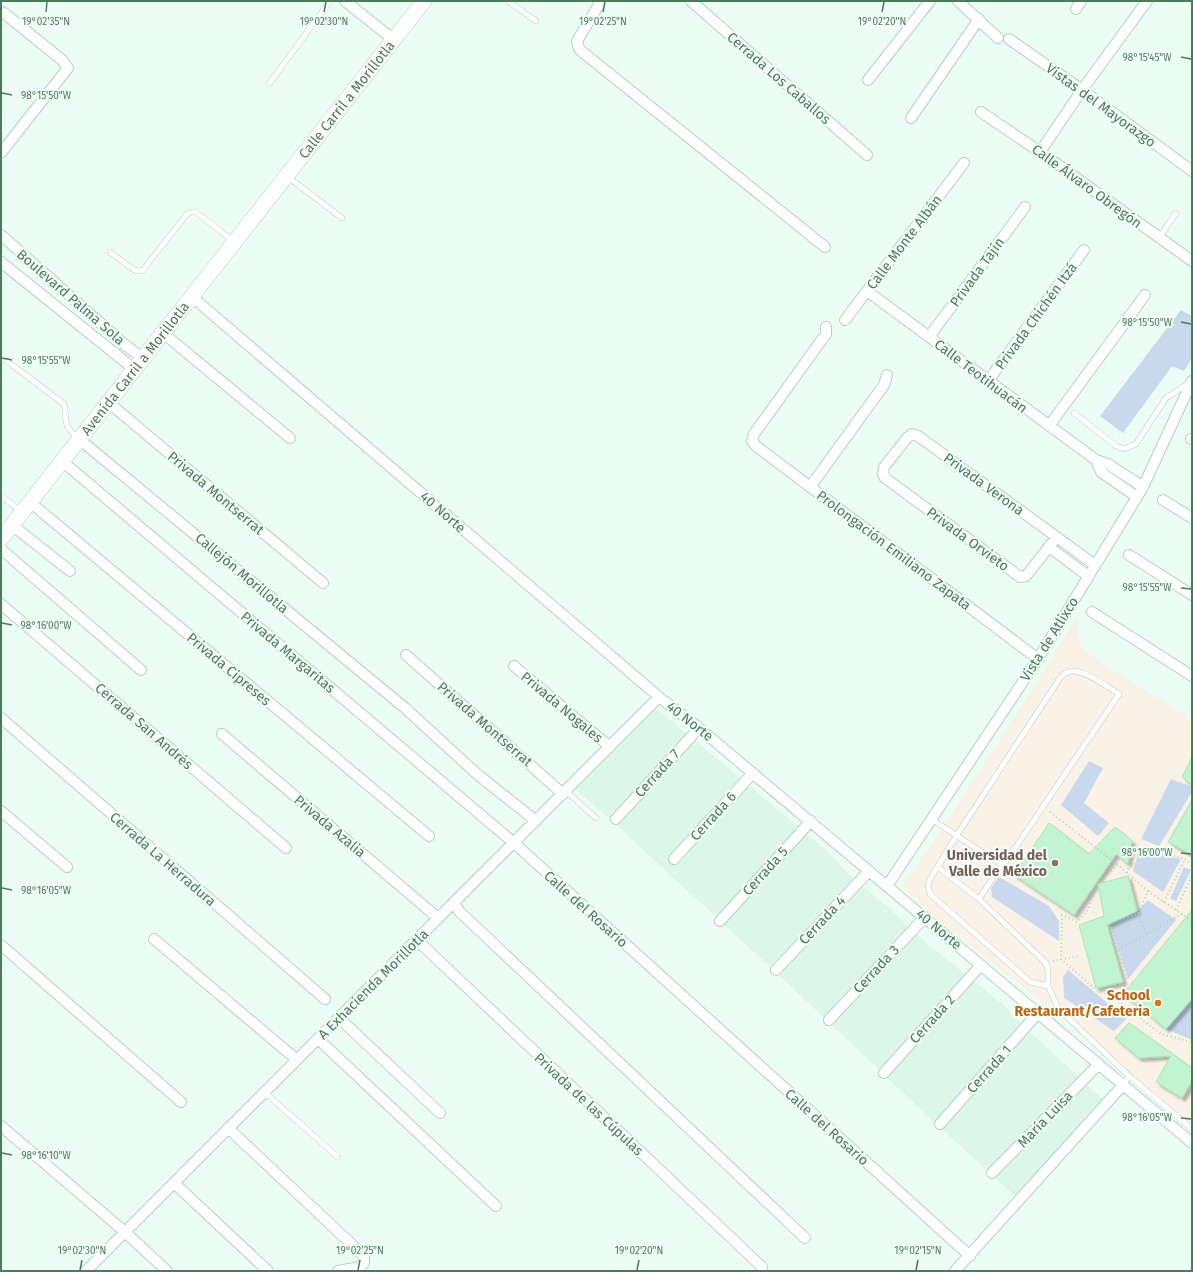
<svg xmlns="http://www.w3.org/2000/svg" width="1193" height="1272" font-family="'Fira Sans',sans-serif">
<style>
.residential{fill:#dcf7ea}
.education{fill:#faf2e7}
.green{fill:#c8d9ed}
.building{fill:#c2f4d2;stroke:#a1e7b7;filter:url(#shadow)}
.lines{fill:none;stroke-linecap:round;stroke-linejoin:round}
.lane-casing{stroke:#b2d3be;stroke-width:6}
.street-casing{stroke:#b2d3be;stroke-width:12}
.secondary-casing{stroke:#afd7be;stroke-width:16}
.path{stroke:#a4dab5;stroke-width:2;stroke-dasharray:1 3;stroke-linecap:butt}
.lane{stroke:#fff;stroke-width:5}
.street{stroke:#fff;stroke-width:10}
.secondary{stroke:#fff;stroke-width:15}
.ticks{fill:none;stroke:#4c7b59;stroke-width:1.5}
.education-dot{fill:#8d6e63;stroke:#f2fff9;stroke-width:1.5}
.food-dot{fill:#e8710a;stroke:#f2fff9;stroke-width:1.5}
.labels{text-anchor:middle;stroke-width:4;stroke-linejoin:round;paint-order:stroke}
.street-label{font-size:14px;fill:#4c7b59;stroke:#f2fff9}
.education-label{font-size:14px;font-weight:bold;fill:#785e54;stroke:#f2fff9;text-anchor:end}
.food-label{font-size:14px;font-weight:bold;fill:#c56008;stroke:#f2fff9;text-anchor:end}
.ticks-label{font-size:10px;text-anchor:middle;fill:#4c7b59;stroke:#f2fff9;stroke-width:4;stroke-linejoin:round;paint-order:stroke}
</style>
<defs>
<filter id="shadow"><feDropShadow dx="3.5" dy="3.5" stdDeviation="1" flood-color="#0004"/></filter>
</defs>
<rect width="100%" height="100%" fill="#ebfdf5"/>
<!-- residential -->
<path class="residential" d="M652,711H660L830,853L848,874L891,910L923,940L1007,1008L1014,1017L1106,1102L1016,1197L935,1123L779,975L613,822L574,788Z"/>
<!-- education -->
<path class="education" d="M1077,617L1079,639L1084,649L1088,653L1103,664L1192,719V1130L1056,1013L944,925L901,887L936,838L1024,702Z"/>
<!-- green -->
<path class="green" d="M1181,310L1192,316V358L1184,371L1172,366L1123,433L1100,416Z
M1089,761L1103,768L1084,803L1109,823L1098,836L1061,805Z
M1171,779L1192,787V792L1159,846L1141,839Z
M1139,851L1181,859L1163,892L1133,871Z
M1184,867L1191,870L1176,901L1170,899Z
M999,877L1049,906L1059,921V941L992,897L991,888Z
M1148,900L1176,920L1128,979L1110,923L1137,911Z
M1068,970L1126,1019L1114,1031L1064,998L1063,977Z
M1192,999V1040L1166,1029Z"/>
<!-- building -->
<path class="building" d="M1192,757V785L1182,777Z
M1192,800V855L1168,842Z
M1049,823L1089,854L1115,827L1132,841L1128,864L1116,854L1074,915L1014,875Z
M1128,876L1137,911L1107,925L1123,982L1096,988L1079,925L1104,916L1098,884Z
M1192,910V999L1166,1029L1123,994Z
M1129,1023L1192,1068V1081L1182,1098L1156,1082L1171,1056L1139,1058L1115,1038Z"/>
<g class="lines">
<!-- lane casing -->
<g class="lane-casing">
<path id="lane" d="M508,1L536,21
M269,84L330,1
M288,177L342,218
M1159,238L1176,213
M110,252L134,270L139,271L143,270L187,214L191,212H196L233,241
M7,361L64,404C68,422 61,425 79,438
M1074,413L1116,446L1124,449L1136,444L1166,398L1189,383
M1,495L20,511
M566,791L596,818
M931,819L1002,865
M938,867L979,899L1046,963L1048,970V986L1030,982L930,894L928,885L930,879L957,835L1060,678C1062,676 1065,673 1068,672C1080,666 1109,688 1119,694L1007,860L998,870L979,899
M1048,986L1058,1008L1129,1076L1123,1085
M1129,1076L1192,1129
M264,1092L338,1157"/>
</g>
<!-- street casing -->
<g class="street-casing">
<path id="street" d="M345,1L394,40
M599,1L598,6L577,41L578,46L580,50L825,247
M691,1L867,155
M958,1L998,38
M1076,9L1081,1
M1,12L4,13L62,60L68,68L1,153
M1009,39L1082,90L1192,171
M868,80L930,1
M981,112L1040,152L1192,261
M911,118L979,19
M1040,152L1082,90L1147,1
M1,235L124,344L142,358
M1,262L134,369
M867,291L1096,460L1108,464L1143,487
M191,296L659,697L699,728L1192,1143
M845,320L964,163
M826,327V334L754,434L752,441L756,446L1038,659
M163,333L290,438
M929,337L1025,207
M988,381L1084,250
M108,402L323,583
M1049,426L1145,295
M79,439L405,708L477,774L536,821
M1191,439H1192
M1096,460L1101,472L1137,497
M62,461L514,843L970,1256
M810,487L884,385L887,375
M1163,500L1192,518
M30,502L429,836
M12,525L70,571
M1056,538L1026,576L1020,577L885,478L883,474L884,467L908,437L912,434L918,436L1095,565
M1049,547L1088,576
M1,549L141,670
M1129,555L1192,595
M1,604L286,848
M1092,612L1192,676
M406,655L563,794
M514,666L610,747
M1,718L325,999
M222,734L438,918
M1,811L67,867
M616,819L699,728
M674,859L753,773
M887,886L1038,659L1137,497L1143,487L1192,381
M454,903L460,912L805,1238
M720,921L811,821
M154,939L297,1060
M417,940L762,1267
M1,945L181,1102
M776,970L869,871
M339,1018L440,1113
M829,1020L925,917
M318,1039L496,1206
M884,1073L981,965
M940,1124L1038,1013
M1,1126L125,1232L167,1271
M228,1128L364,1256V1263L360,1267L338,1271
M992,1173L1099,1064
M174,1183L268,1271
M86,1271L659,697
M955,1271L1123,1085"/>
</g>
<!-- secondary casing -->
<g class="secondary-casing">
<g id="secondary">
<path id="s1" d="M1,539L424,1"/>
</g>
</g>
<!-- path -->
<path class="path" d="M1050,812L1118,865
M1127,873L1135,846L1185,859
M1148,891L1192,921
M1164,902L1185,859L1192,865
M1176,910L1192,875
M1138,914L1147,934
M1182,914L1118,950L1110,923L1138,914L1148,891L1118,865L1098,883L1088,910L1077,922L1062,915L1061,959L1095,989L1112,997L1161,1034L1192,1042
M1053,961L1079,956
M1112,997L1127,980L1118,950"/>
<!-- lane -->
<use href="#lane" class="lane"/>
<!-- street -->
<use href="#street" class="street"/>
<!-- secondary -->
<use href="#secondary" class="secondary"/>
</g>
<!-- ticks -->
<path class="ticks" d="M46,12L47,2M324,12L326,2M603,12L605,2M882,12L884,2M1181,57L1191,59M2,93L12,95M1181,322L1191,324M2,358L12,360M1181,588L1191,589M2,623L12,625M1181,853L1191,854M2,888L12,890M1181,1118L1191,1119M2,1153L12,1155M80,1270L82,1260M358,1270L360,1260M637,1270L639,1260M916,1270L918,1260"/>
<!-- markers -->
<circle class="education-dot" cx="1055" cy="863" r="4"/>
<circle class="food-dot" cx="1158" cy="1003" r="4"/>
<g class="labels">
<!-- street labels -->
<g class="street-label">
<text transform="translate(779 78) rotate(41)" y="5">Cerrada Los Caballos</text>
<text dy="5" stroke="none"><textPath href="#s1" startOffset="559">Calle Carril a Morillotla</textPath></text>
<text transform="translate(1101 105) rotate(36)" y="5">Vistas del Mayorazgo</text>
<text transform="translate(1087 186) rotate(36)" y="5">Calle Álvaro Obregón</text>
<text transform="translate(904 242) rotate(-53)" y="5">Calle Monte Albán</text>
<text transform="translate(977 272) rotate(-54)" y="5">Privada Tajín</text>
<text transform="translate(71 297) rotate(41)" y="5">Boulevard Palma Sola</text>
<text transform="translate(1036 316) rotate(-54)" y="5">Privada Chichén Itzá</text>
<text dy="5" stroke="none"><textPath href="#s1" startOffset="217">Avenida Carril a Morillotla</textPath></text>
<text transform="translate(981 376) rotate(37)" y="5">Calle Teotihuacán</text>
<text transform="translate(984 484) rotate(36)" y="5">Privada Verona</text>
<text transform="translate(216 493) rotate(40)" y="5">Privada Montserrat</text>
<text transform="translate(443 512) rotate(41)" y="5">40 Norte</text>
<text transform="translate(968 539) rotate(36)" y="5">Privada Orvieto</text>
<text transform="translate(894 550) rotate(37)" y="5">Prolongación Emiliano Zapata</text>
<text transform="translate(242 573) rotate(40)" y="5">Callejón Morillotla</text>
<text transform="translate(1049 639) rotate(-58)" y="5">Vista de Atlixco</text>
<text transform="translate(288 652) rotate(40)" y="5">Privada Margaritas</text>
<text transform="translate(229 669) rotate(40)" y="5">Privada Cipreses</text>
<text transform="translate(562 707) rotate(40)" y="5">Privada Nogales</text>
<text transform="translate(690 721) rotate(38)" y="5">40 Norte</text>
<text transform="translate(485 724) rotate(41)" y="5">Privada Montserrat</text>
<text transform="translate(144 726) rotate(41)" y="5">Cerrada San Andrés</text>
<text transform="translate(657 773) rotate(-48)" y="5">Cerrada 7</text>
<text transform="translate(713 816) rotate(-48)" y="5">Cerrada 6</text>
<text transform="translate(330 826) rotate(40)" y="5">Privada Azalia</text>
<text transform="translate(163 859) rotate(41)" y="5">Cerrada La Herradura</text>
<text transform="translate(765 871) rotate(-48)" y="5">Cerrada 5</text>
<text transform="translate(586 909) rotate(42)" y="5">Calle del Rosario</text>
<text transform="translate(822 920) rotate(-47)" y="5">Cerrada 4</text>
<text transform="translate(939 929) rotate(40)" y="5">40 Norte</text>
<text transform="translate(876 969) rotate(-47)" y="5">Cerrada 3</text>
<text transform="translate(373 984) rotate(-45)" y="5">A Exhacienda Morillotla</text>
<text transform="translate(932 1019) rotate(-48)" y="5">Cerrada 2</text>
<text transform="translate(989 1069) rotate(-48)" y="5">Cerrada 1</text>
<text transform="translate(589 1104) rotate(43)" y="5">Privada de las Cúpulas</text>
<text transform="translate(1045 1119) rotate(-46)" y="5">María Luisa</text>
<text transform="translate(827 1127) rotate(42)" y="5">Calle del Rosario</text>
</g>
<!-- education labels -->
<g class="education-label">
<text x="1047" y="860">Universidad del<tspan x="1047" dy="16">Valle de México</tspan></text>
</g>
<!-- food labels -->
<g class="food-label">
<text x="1150" y="1000">School<tspan x="1150" dy="16">Restaurant/Cafeteria</tspan></text>
</g>
</g>
<g class="ticks-label">
<text x="46" y="25">19°02'35"N</text>
<text x="324" y="25">19°02'30"N</text>
<text x="603" y="25">19°02'25"N</text>
<text x="882" y="25">19°02'20"N</text>
<text x="1147" y="61">98°15'45"W</text>
<text x="46" y="99">98°15'50"W</text>
<text x="1147" y="326">98°15'50"W</text>
<text x="46" y="364">98°15'55"W</text>
<text x="1147" y="591">98°15'55"W</text>
<text x="46" y="629">98°16'00"W</text>
<text x="1147" y="856">98°16'00"W</text>
<text x="46" y="894">98°16'05"W</text>
<text x="1147" y="1121">98°16'05"W</text>
<text x="46" y="1159">98°16'10"W</text>
<text x="82" y="1254">19°02'30"N</text>
<text x="360" y="1254">19°02'25"N</text>
<text x="639" y="1254">19°02'20"N</text>
<text x="918" y="1254">19°02'15"N</text>
</g>
<!-- border -->
<rect width="1193" height="1272" fill="none" stroke="#4c7b59" stroke-width="4"/>
</svg>
